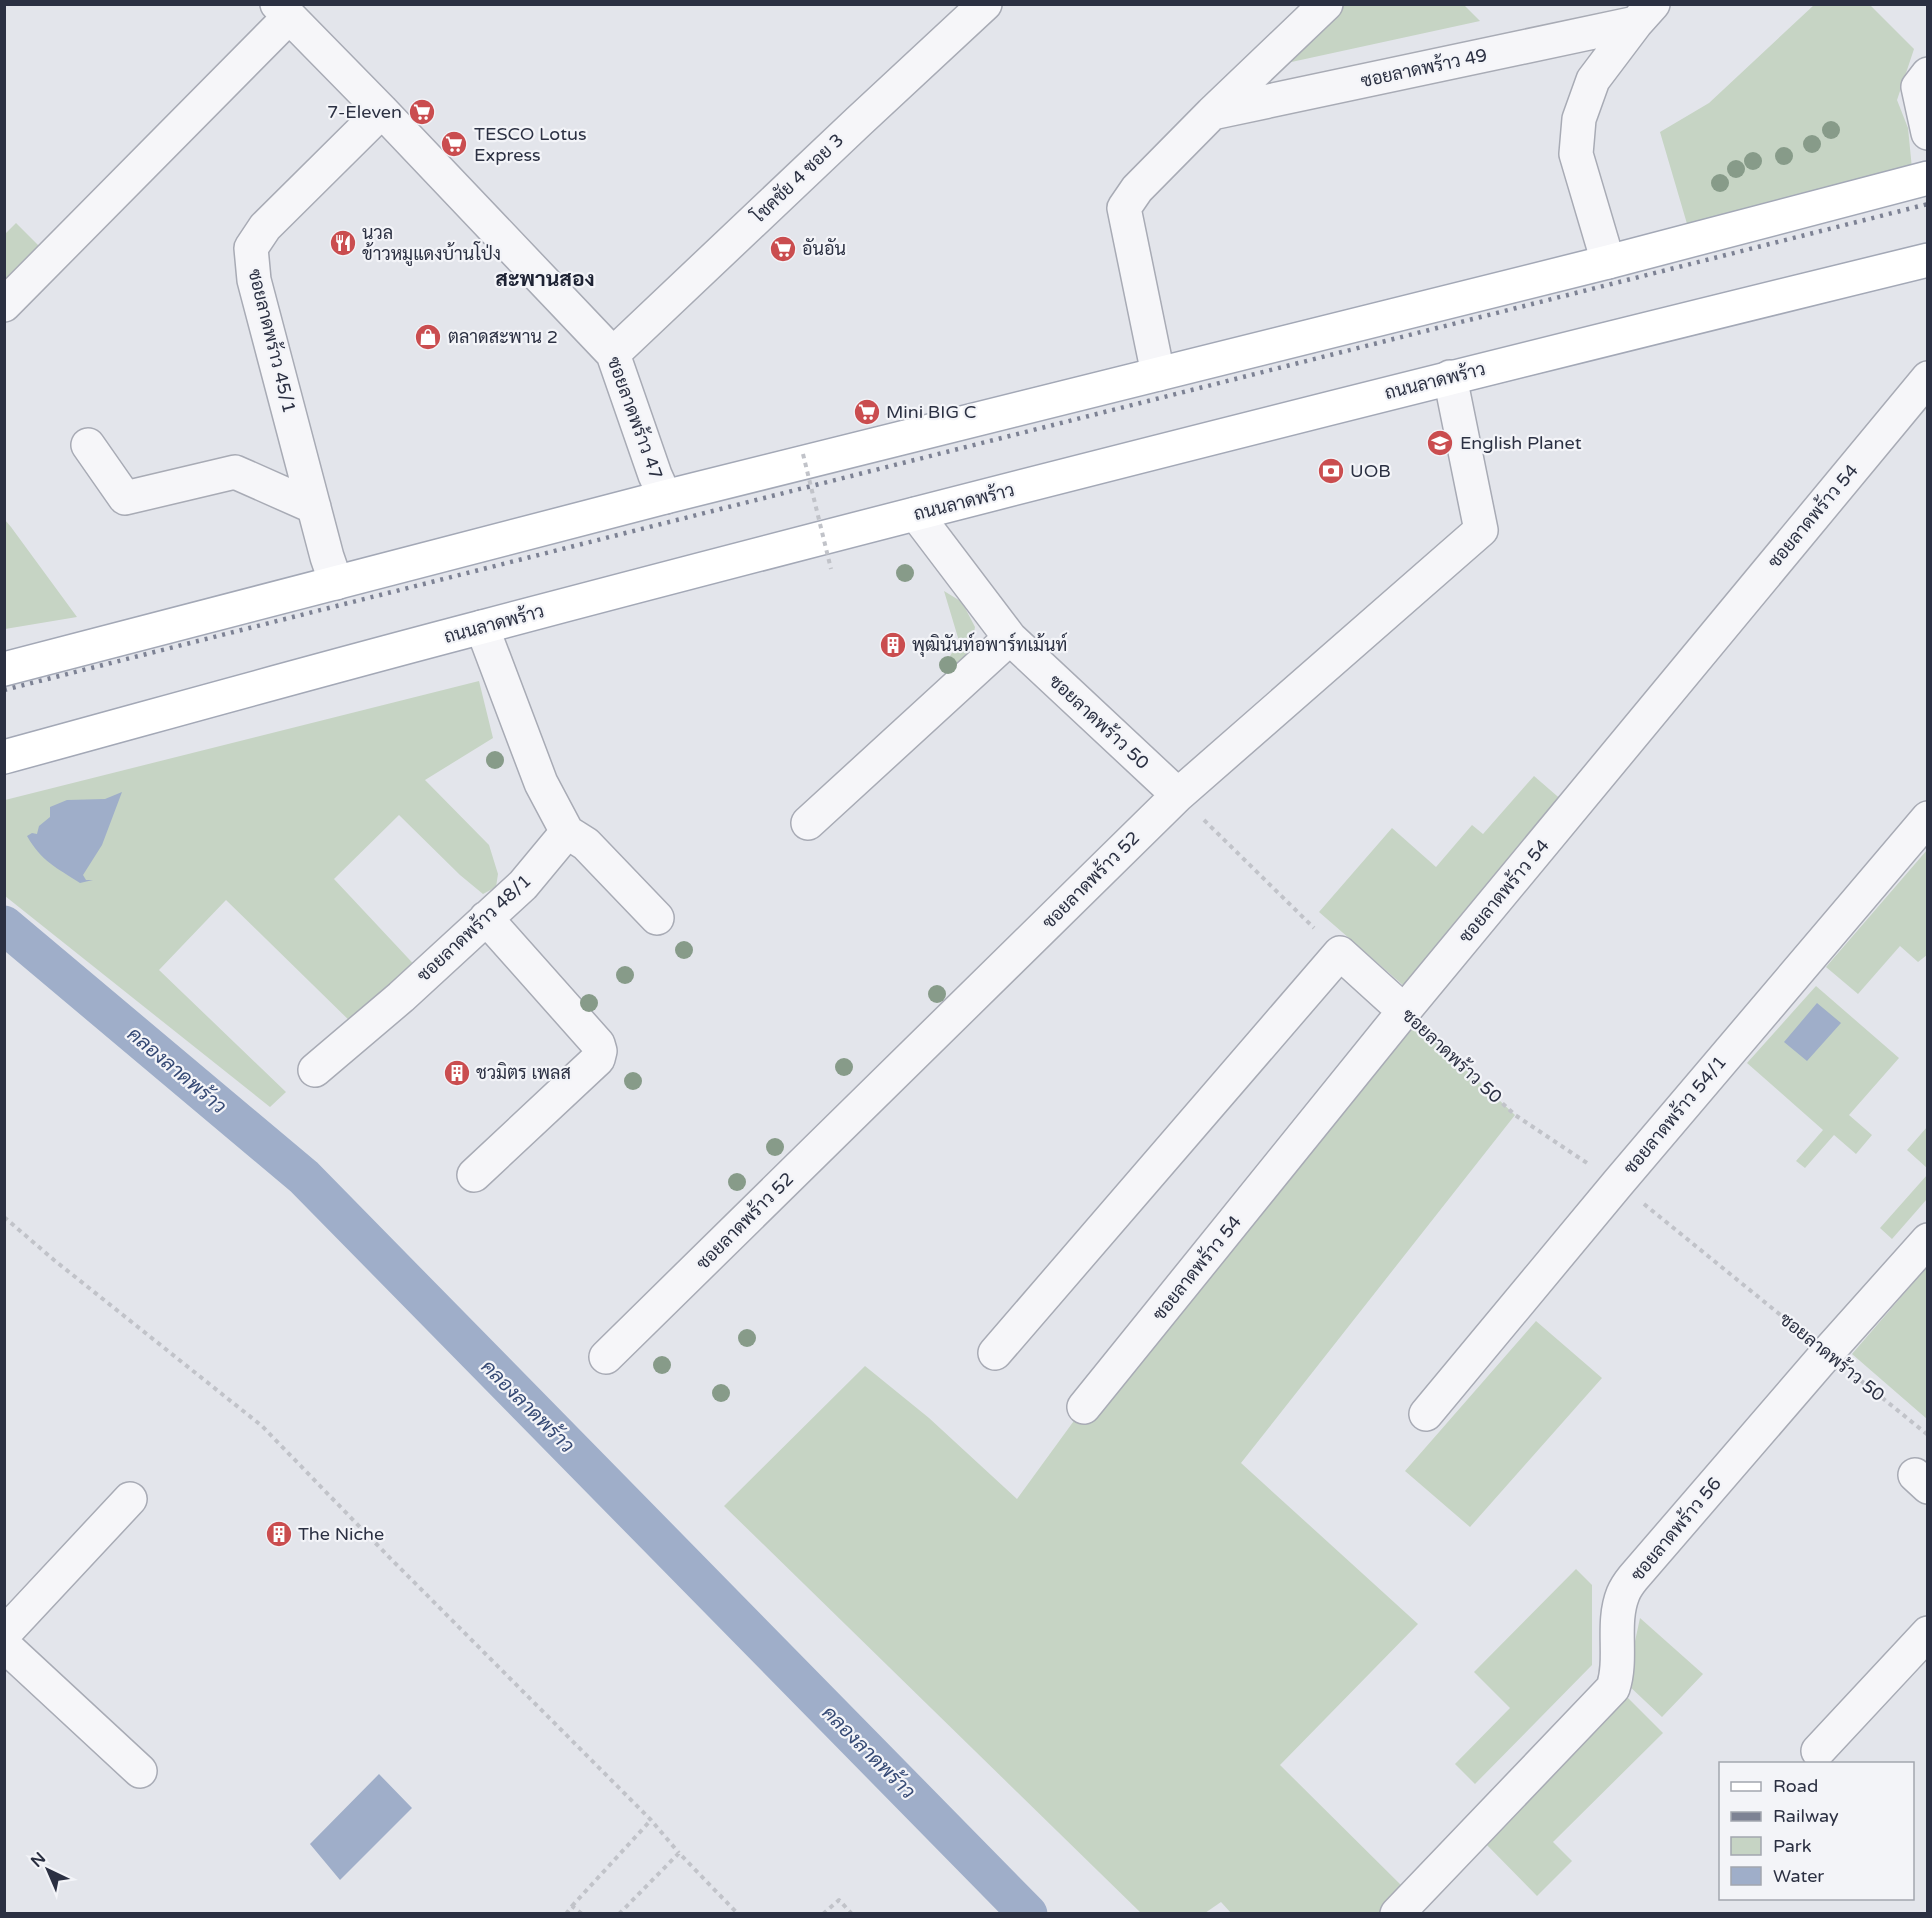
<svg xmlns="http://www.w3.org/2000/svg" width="1932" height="1918" font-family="'Varela Round',Sarabun,sans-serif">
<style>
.green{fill:#c6d4c4}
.water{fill:#9faec9}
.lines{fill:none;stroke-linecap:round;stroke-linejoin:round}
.canal{stroke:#9faec9;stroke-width:39}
.minor-casing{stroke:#a8abb5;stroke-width:36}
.major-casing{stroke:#a3a8b6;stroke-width:36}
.path{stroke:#c1c3c9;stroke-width:4;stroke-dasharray:4.5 4.5;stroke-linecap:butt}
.minor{stroke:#f6f6f9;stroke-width:33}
.major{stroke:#fff;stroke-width:33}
.rail{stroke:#7d8294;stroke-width:4.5;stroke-dasharray:3 6;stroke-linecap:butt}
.path-bridge{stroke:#c1c3c9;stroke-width:4;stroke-dasharray:4.5 4.5;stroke-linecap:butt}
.tree{fill:#879b89}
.labels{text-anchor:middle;stroke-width:4.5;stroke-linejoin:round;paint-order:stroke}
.street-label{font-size:18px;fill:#2b3042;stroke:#f3f4f8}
.poi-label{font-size:18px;fill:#2b3042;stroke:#f3f4f8;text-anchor:start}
.water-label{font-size:20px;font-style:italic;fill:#364a75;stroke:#f3f4f8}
.quarter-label{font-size:21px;font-weight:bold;fill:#1d2233;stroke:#f3f4f8}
</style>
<rect width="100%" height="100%" fill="#e3e5eb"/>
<!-- green -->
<path class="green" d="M1328,5H1464L1480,21L1273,66Z
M1814,5H1870L1914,49L1897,100L1908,128L1913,179L1690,234L1660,132L1709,103Z
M16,223L39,246L5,280V234Z
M5,520L11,527L77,617L5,629Z
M944,591L962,602L975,627L969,658L941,671L959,641Z
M479,681L493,738L425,780L489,845L498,874L496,887L483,894L460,875L399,815L334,879L422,973L358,1029L226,900L159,970L286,1092L270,1107L5,896V800Z
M1534,776L1564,802L1404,986L1319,912L1392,828L1436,867L1472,825L1483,834Z
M1927,850V955L1918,962L1900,946L1858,994L1826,967Z
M1816,986L1899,1058L1849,1115L1872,1135L1856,1154L1834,1135L1805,1168L1796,1161L1823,1130L1747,1063Z
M1404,1011L1515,1115L1241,1463L1418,1624L1280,1765L1405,1889L1381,1913H1231L1221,1902L1205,1913H1141L724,1506L865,1366L929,1418L1017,1499L1084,1407Z
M1927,1127V1168L1907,1150Z
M1927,1175V1199L1892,1239L1880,1228Z
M1927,1267L1928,1315L1926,1317L1928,1319L1927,1419L1852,1354Z
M1536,1321L1602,1378L1470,1527L1405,1471Z
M1576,1569L1592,1585V1665L1475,1784L1455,1764L1510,1708L1474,1672Z
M1640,1618L1703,1674L1662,1717L1626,1683Z
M1627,1697L1663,1733L1553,1842L1572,1861L1537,1896L1483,1841Z"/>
<!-- water -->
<path class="water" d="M122,792L102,845L83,875L86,880H93L80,883C57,868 41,861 27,836L32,833L37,834L39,826L50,817V807L67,800L105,799Z
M1817,1003L1841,1023L1807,1061L1784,1042Z
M379,1774L412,1808L340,1880L310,1844Z"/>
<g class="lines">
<!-- canal -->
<path class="canal" d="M4,925L304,1177L1028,1914"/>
<!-- minor casing -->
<g class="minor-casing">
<path id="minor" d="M277,4L382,111L613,354L655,475L665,497
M1928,74L1918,87L1928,133
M1212,113L1636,23
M1608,262L1576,154L1579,119L1593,80L1636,23L1653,4
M4,305L289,17
M613,354L858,122L985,4
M1158,374L1124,208L1137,189L1212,113L1326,4
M88,445L125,498L235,472L314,507
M916,514L1010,638L1178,795
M336,583L327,557L254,280L251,248L265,227L382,111
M808,823L1010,638
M567,832L586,844L657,918
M315,1070L401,997L523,885L567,832L541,783L482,627
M474,1175L598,1059L600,1051L598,1044L486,918
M995,1353L1340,953L1404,1011
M606,1357L1178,795L1481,530L1450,377
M1084,1407L1404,1011L1928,378
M1426,1414L1618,1183L1928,818
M1915,1475L1928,1487
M4,1634L130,1499
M4,1645L140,1771
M1818,1751L1928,1633
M1397,1914L1613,1688C1623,1658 1611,1624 1623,1594C1625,1589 1629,1583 1633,1578L1827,1353L1928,1240"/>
</g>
<!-- major casing -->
<g class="major-casing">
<path id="major" d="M4,669L665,497L1608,262L1928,178
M4,757C165,713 325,668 486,626C965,499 1446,378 1928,260"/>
</g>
<!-- path -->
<path class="path" d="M1204,820L1314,928
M1430,1036L1515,1115L1587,1163
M1644,1204L1799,1330
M4,1217L54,1260L262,1426L388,1556L651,1820L679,1853
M1854,1375L1928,1435
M572,1906L651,1820
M566,1914L572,1906L582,1914
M619,1914L679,1853L738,1914
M823,1914L839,1900L852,1914"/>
<!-- minor -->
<use href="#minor" class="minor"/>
<!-- major -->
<use href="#major" class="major"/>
<!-- rail -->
<path class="rail" d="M4,690L1928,204"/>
<!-- path-bridge -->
<path class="path-bridge" d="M803,454L831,569"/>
</g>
<!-- trees -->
<g class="tree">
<circle cx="1831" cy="130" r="9"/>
<circle cx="1812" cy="144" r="9"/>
<circle cx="1784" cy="156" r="9"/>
<circle cx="1753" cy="161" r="9"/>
<circle cx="1736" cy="169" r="9"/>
<circle cx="1720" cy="183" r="9"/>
<circle cx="905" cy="573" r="9"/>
<circle cx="948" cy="665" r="9"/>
<circle cx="495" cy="760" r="9"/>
<circle cx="684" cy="950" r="9"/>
<circle cx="625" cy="975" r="9"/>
<circle cx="937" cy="994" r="9"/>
<circle cx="589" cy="1003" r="9"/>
<circle cx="844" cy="1067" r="9"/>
<circle cx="633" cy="1081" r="9"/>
<circle cx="775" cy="1147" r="9"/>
<circle cx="737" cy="1182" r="9"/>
<circle cx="747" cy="1338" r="9"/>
<circle cx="662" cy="1365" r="9"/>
<circle cx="721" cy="1393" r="9"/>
</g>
<!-- icons -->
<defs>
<g id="supermarket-disc" transform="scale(1.35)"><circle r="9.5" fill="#ca4d4f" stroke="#f3f4f8"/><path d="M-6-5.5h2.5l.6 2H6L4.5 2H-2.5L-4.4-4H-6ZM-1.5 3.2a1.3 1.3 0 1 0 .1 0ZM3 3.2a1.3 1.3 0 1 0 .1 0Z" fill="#fff"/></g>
<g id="restaurant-disc" transform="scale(1.35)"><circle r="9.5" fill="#ca4d4f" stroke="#f3f4f8"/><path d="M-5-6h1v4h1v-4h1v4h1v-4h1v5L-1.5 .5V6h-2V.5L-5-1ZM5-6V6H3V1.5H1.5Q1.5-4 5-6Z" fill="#fff"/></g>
<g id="shop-disc" transform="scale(1.35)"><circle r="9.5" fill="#ca4d4f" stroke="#f3f4f8"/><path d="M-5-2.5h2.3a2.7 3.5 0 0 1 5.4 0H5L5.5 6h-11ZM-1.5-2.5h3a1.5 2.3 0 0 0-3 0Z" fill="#fff"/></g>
<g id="school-disc" transform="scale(1.35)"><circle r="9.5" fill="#ca4d4f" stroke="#f3f4f8"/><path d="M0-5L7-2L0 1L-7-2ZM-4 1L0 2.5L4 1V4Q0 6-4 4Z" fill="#fff"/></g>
<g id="bank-disc" transform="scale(1.35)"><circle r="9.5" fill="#ca4d4f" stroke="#f3f4f8"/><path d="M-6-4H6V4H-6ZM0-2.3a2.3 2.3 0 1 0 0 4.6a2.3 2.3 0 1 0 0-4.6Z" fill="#fff"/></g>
<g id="building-disc" transform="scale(1.35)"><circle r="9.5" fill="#ca4d4f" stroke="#f3f4f8"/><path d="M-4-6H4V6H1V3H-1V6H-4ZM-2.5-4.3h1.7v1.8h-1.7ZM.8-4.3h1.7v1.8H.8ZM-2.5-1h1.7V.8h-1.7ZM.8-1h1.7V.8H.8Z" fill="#fff"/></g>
</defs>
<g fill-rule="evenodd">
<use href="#supermarket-disc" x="422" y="112"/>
<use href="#supermarket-disc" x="454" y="144"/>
<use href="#restaurant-disc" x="343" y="243"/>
<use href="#supermarket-disc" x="783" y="249"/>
<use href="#shop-disc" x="428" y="337"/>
<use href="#supermarket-disc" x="867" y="412"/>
<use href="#school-disc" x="1440" y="443"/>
<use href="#bank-disc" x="1331" y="471"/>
<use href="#building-disc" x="893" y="645"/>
<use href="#building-disc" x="457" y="1073"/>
<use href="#building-disc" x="279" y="1534"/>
</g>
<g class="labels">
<!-- street labels -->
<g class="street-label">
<text transform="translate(1424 68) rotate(-12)" y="6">ซอยลาดพร้าว 49</text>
<text transform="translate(798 178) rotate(-44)" y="6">โชคชัย 4 ซอย 3</text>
<text transform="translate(272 341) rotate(76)" y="6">ซอยลาดพร้าว 45/1</text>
<text transform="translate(1435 381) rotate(-14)" y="6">ถนนลาดพร้าว</text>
<text transform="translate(635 418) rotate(70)" y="6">ซอยลาดพร้าว 47</text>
<text transform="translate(964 502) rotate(-14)" y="6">ถนนลาดพร้าว</text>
<text transform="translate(1813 516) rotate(-50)" y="6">ซอยลาดพร้าว 54</text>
<text transform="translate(494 624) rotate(-15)" y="6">ถนนลาดพร้าว</text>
<text transform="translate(1099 722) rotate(43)" y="6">ซอยลาดพร้าว 50</text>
<text transform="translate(1091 880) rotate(-45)" y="6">ซอยลาดพร้าว 52</text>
<text transform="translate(1504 891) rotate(-50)" y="6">ซอยลาดพร้าว 54</text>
<text transform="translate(474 928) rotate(-43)" y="6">ซอยลาดพร้าว 48/1</text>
<text transform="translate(1452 1056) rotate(43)" y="6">ซอยลาดพร้าว 50</text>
<text transform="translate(1675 1115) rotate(-50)" y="6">ซอยลาดพร้าว 54/1</text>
<text transform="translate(745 1221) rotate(-45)" y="6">ซอยลาดพร้าว 52</text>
<text transform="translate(1197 1268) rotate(-51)" y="6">ซอยลาดพร้าว 54</text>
<text transform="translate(1832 1357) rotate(39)" y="6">ซอยลาดพร้าว 50</text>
<text transform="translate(1676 1529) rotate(-50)" y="6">ซอยลาดพร้าว 56</text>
</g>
<!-- poi labels -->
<g class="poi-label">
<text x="402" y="118" text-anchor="end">7-Eleven</text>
<text x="474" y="140">TESCO Lotus<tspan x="474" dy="21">Express</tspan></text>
<text x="362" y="239">นวล<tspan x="362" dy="21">ข้าวหมูแดงบ้านโป่ง</tspan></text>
<text x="802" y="255">อันอัน</text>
<text x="448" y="343">ตลาดสะพาน 2</text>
<text x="886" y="418">Mini BIG C</text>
<text x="1460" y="449">English Planet</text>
<text x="1350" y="477">UOB</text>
<text x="912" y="651">พุฒินันท์อพาร์ทเม้นท์</text>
<text x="476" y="1079">ชวมิตร เพลส</text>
<text x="298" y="1540">The Niche</text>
</g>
<!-- water labels -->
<g class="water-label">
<text transform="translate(177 1070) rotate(40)" y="7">คลองลาดพร้าว</text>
<text transform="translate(528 1406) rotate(45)" y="7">คลองลาดพร้าว</text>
<text transform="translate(869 1752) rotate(45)" y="7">คลองลาดพร้าว</text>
</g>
<!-- quarter labels -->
<g class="quarter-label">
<text x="545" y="286">สะพานสอง</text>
</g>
</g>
<!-- border -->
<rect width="1932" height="1918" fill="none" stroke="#2b3042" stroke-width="12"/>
<!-- legend -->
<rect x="1719" y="1762" width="195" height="138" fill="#f3f4f8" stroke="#a3a6af" stroke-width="1.5"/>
<rect x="1731" y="1782" width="30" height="9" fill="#ffffff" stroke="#a3a6af" stroke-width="1.5"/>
<text x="1773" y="1792" font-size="18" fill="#2b3042">Road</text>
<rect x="1731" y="1812" width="30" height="9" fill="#7d8294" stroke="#a3a6af" stroke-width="1.5"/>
<text x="1773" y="1822" font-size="18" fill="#2b3042">Railway</text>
<rect x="1731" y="1837" width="30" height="18" fill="#c6d4c4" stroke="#a3a6af" stroke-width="1.5"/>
<text x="1773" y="1852" font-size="18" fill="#2b3042">Park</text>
<rect x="1731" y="1867" width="30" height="18" fill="#9faec9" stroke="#a3a6af" stroke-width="1.5"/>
<text x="1773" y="1882" font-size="18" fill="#2b3042">Water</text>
<!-- north arrow -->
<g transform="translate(48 1870) rotate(316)" stroke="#f3f4f8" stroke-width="4.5" paint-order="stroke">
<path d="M0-4.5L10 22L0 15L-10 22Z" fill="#2b3042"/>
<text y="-9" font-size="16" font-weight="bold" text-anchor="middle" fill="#2b3042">N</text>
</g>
</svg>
